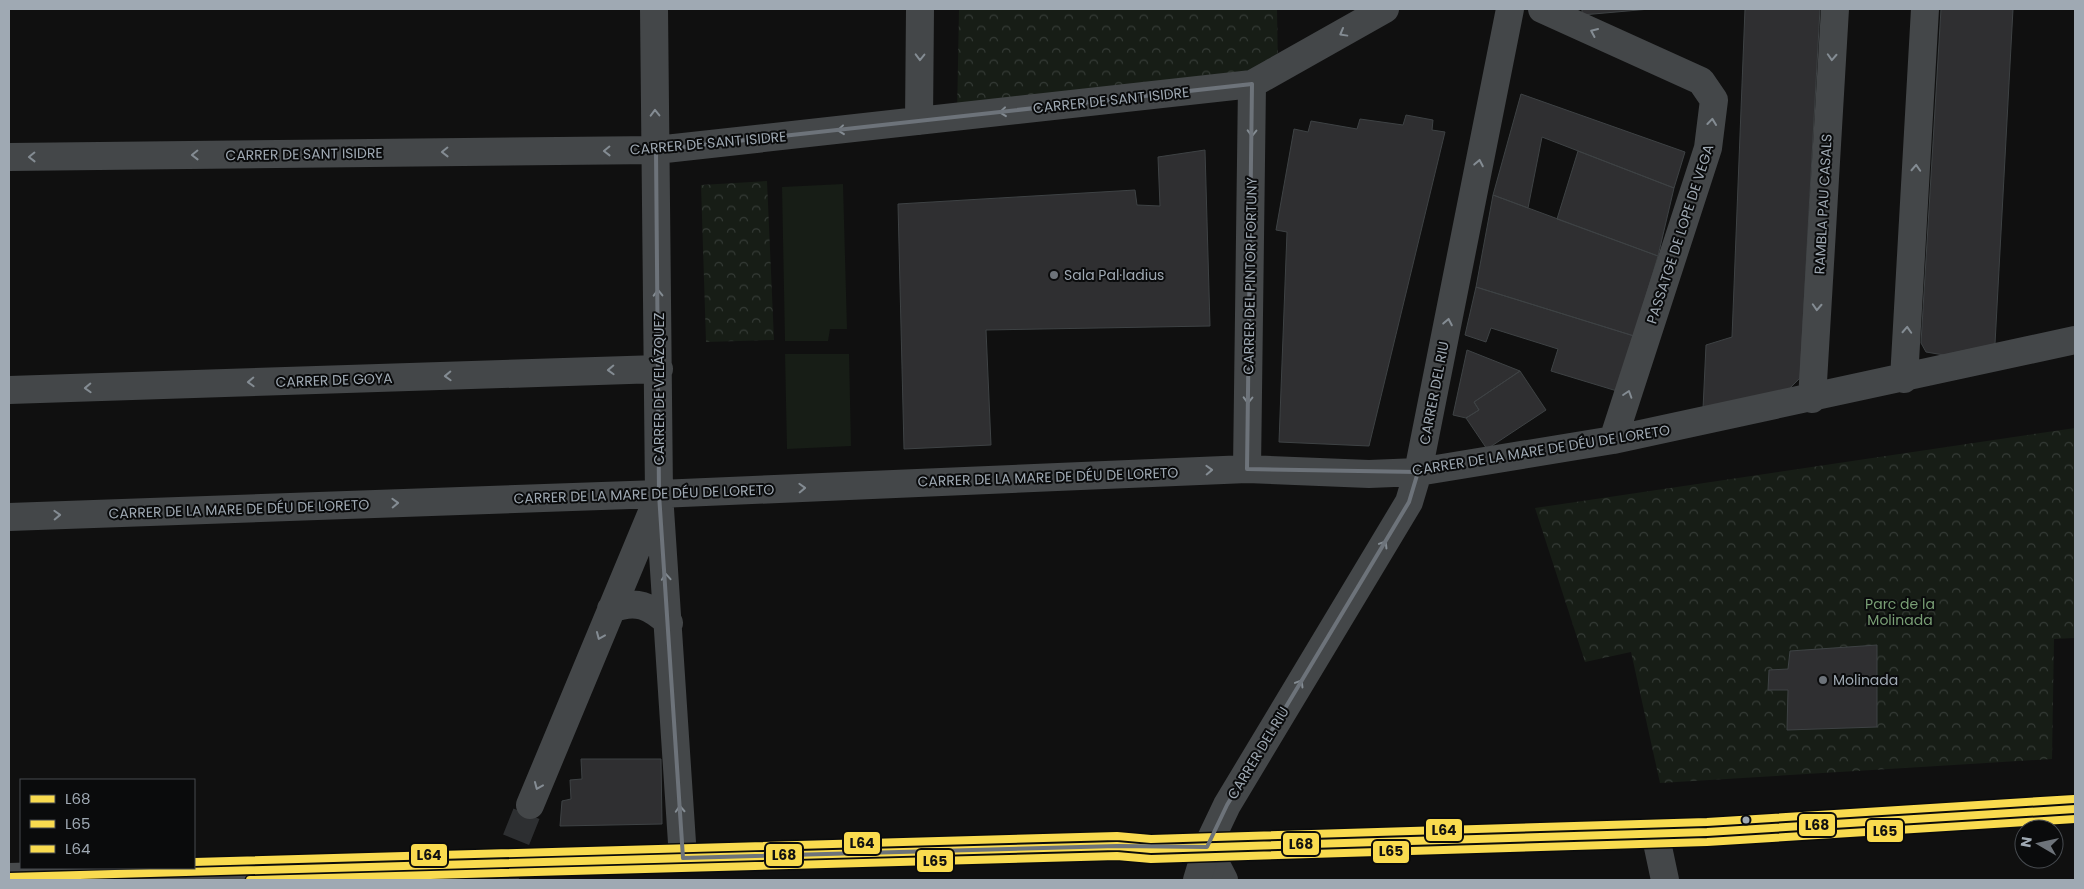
<svg xmlns="http://www.w3.org/2000/svg" width="2084" height="889" font-family="Poppins,sans-serif">
<style>
.grass{fill:#171d16}
.park{fill:url(#park-crowns)}
.building{fill:#2f2f31;stroke:#3e4244}
.lines{fill:none;stroke-linecap:round;stroke-linejoin:round}
.minor-tunnel{stroke:#2d2f31;stroke-width:28;stroke-dasharray:28 14;stroke-linecap:butt}
.pedestrian{stroke:#444749;stroke-width:28}
.minor{stroke:#444749;stroke-width:28}
.secondary{stroke:#484b4d;stroke-width:28}
.bus-1-casing{stroke:#0a0b0c;stroke-width:11}
.bus-2-casing{stroke:#0a0b0c;stroke-width:11}
.bus-3-casing{stroke:#0a0b0c;stroke-width:11}
.bus-1{stroke:#f9db4f;stroke-width:8}
.bus-2{stroke:#f9db4f;stroke-width:8}
.bus-3{stroke:#f9db4f;stroke-width:8}
.oneway{stroke:#848c93}
.marked{fill:none;stroke:#6d737a;stroke-width:4;stroke-linejoin:round}
.poi-dot{fill:#6d737a;stroke:#0a0b0c;stroke-width:2}
.bus-dot{fill:#9fa9b3;stroke:#0a0b0c;stroke-width:2}
.labels{text-anchor:middle;stroke-width:4;stroke-linejoin:round;paint-order:stroke}
.street-label{font-size:14px;fill:#9fa9b3;stroke:#0a0b0c}
.poi-label{font-size:14px;fill:#9fa9b3;stroke:#0a0b0c;text-anchor:start}
.park-label{font-size:14px;fill:#799f75;stroke:#0a0b0c}
.line-badge{stroke:#0a0b0c;stroke-width:2}
.pale-badge-label{font-size:14px;text-anchor:middle;font-weight:bold;fill:#111}
</style>
<defs>
<pattern id="park-crowns" width="20" height="18" patternUnits="userSpaceOnUse" patternTransform="scale(1.25)"><rect width="20" height="18" fill="#171d16"/><path d="M2 6a3 3 0 1 1 6 0M12 15a3 3 0 1 1 6 0" fill="none" stroke="#353b36"/></pattern>
</defs>
<rect width="100%" height="100%" fill="#101010"/>
<!-- grass -->
<path class="grass" d="M843,184L847,329H830L828,341H785L782,187Z
M785,354H849L851,446L787,449Z"/>
<!-- park -->
<path class="park" d="M959,9H1277L1278,69L957,117Z
M767,181L774,340L706,342L701,185Z
M2075,428V638L2054,639L2052,759L1660,783L1631,652L1585,662L1535,508Z"/>
<!-- building -->
<path class="building" d="M1582,9H1650L1582,15Z
M1745,9H1820L1800,378L1785,393L1703,409L1706,345L1732,337Z
M1941,9H2013L1995,344L1944,355L1926,352L1921,343Z
M1521,94L1685,152L1674,188L1542,137L1528,208L1493,195Z
M1406,115L1433,120L1432,130L1445,132L1369,446L1279,442L1287,232L1276,230L1294,129L1308,132L1311,121L1357,129L1360,119L1403,125Z
M1205,150L1210,326L986,330L991,445L904,449L898,204L1135,190L1137,205L1160,206L1158,157Z
M1578,151L1674,188L1658,256L1557,219Z
M1493,195L1658,256L1634,336L1476,287Z
M1476,287L1634,336L1617,391L1551,371L1558,349L1491,328L1486,342L1465,335Z
M1467,350L1520,371L1474,402L1479,410L1466,418L1453,415Z
M1520,371L1546,410L1487,449L1466,418L1479,410L1474,402Z
M1877,645V727L1787,730L1788,690H1768L1769,670L1788,669L1790,651Z
M581,759H661L662,824L560,826L562,801L571,799L570,780L582,779Z"/>
<g class="lines">
<!-- minor-tunnel -->
<path class="minor-tunnel" d="M504,880L514,845L530,805"/>
<!-- pedestrian -->
<path class="pedestrian" d="M1207,847L1224,880"/>
<!-- minor -->
<path class="minor" d="M654,9L659,494L683,858
M1542,9L1701,81L1714,100L1708,148L1613,440
M919,121L920,9
M9,157L656,150L1252,84L1385,9
M1904,379L1925,9
M9,390L659,369
M1812,399L1835,9
M1247,469L1252,84
M9,517L659,494L1247,469L1369,474L1418,472L1613,440L2075,340
M611,609C637,599 650,606 669,623
M530,805L657,500
M1655,833L1665,880
M1197,880L1207,847L1227,805L1409,502L1418,472L1510,9"/>
<!-- secondary -->
<path class="secondary" d="M9,877L1117,846L1151,849L1707,832L2075,809"/>
<!-- bus-1 casing -->
<g class="bus-1-casing">
<path id="bus-1" d="M9,877L1117,846L1151,849L1707,832L2075,809"/>
</g>
<!-- bus-2 casing -->
<g class="bus-2-casing">
<path id="bus-2" d="M250,880L1117,856L1151,859L1707,842L2075,819"/>
</g>
<!-- bus-3 casing -->
<g class="bus-3-casing">
<path id="bus-3" d="M194,862L1117,836L1151,839L1707,822L2074,799"/>
</g>
<!-- bus-1 -->
<use href="#bus-1" class="bus-1"/>
<!-- bus-2 -->
<use href="#bus-2" class="bus-2"/>
<!-- bus-3 -->
<use href="#bus-3" class="bus-3"/>
</g>
<!-- one-way arrows -->
<defs><path id="oneway-chevron" d="M-2-3.5L2.5 0L-2 3.5" fill="none" stroke-width="1.6" stroke-linecap="round" stroke-linejoin="round" transform="scale(1.25)"/></defs>
<g class="oneway">
<use href="#oneway-chevron" transform="translate(1594 32) rotate(-156)"/>
<use href="#oneway-chevron" transform="translate(1343 33) rotate(151)"/>
<use href="#oneway-chevron" transform="translate(920 57) rotate(91)"/>
<use href="#oneway-chevron" transform="translate(1832 57) rotate(93)"/>
<use href="#oneway-chevron" transform="translate(1003 112) rotate(174)"/>
<use href="#oneway-chevron" transform="translate(655 113) rotate(-91)"/>
<use href="#oneway-chevron" transform="translate(1712 122) rotate(-84)"/>
<use href="#oneway-chevron" transform="translate(841 130) rotate(174)"/>
<use href="#oneway-chevron" transform="translate(1252 133) rotate(91)"/>
<use href="#oneway-chevron" transform="translate(607 151) rotate(179)"/>
<use href="#oneway-chevron" transform="translate(445 152) rotate(179)"/>
<use href="#oneway-chevron" transform="translate(195 155) rotate(179)"/>
<use href="#oneway-chevron" transform="translate(32 157) rotate(179)"/>
<use href="#oneway-chevron" transform="translate(1479 163) rotate(-79)"/>
<use href="#oneway-chevron" transform="translate(1916 168) rotate(-87)"/>
<use href="#oneway-chevron" transform="translate(658 293) rotate(-91)"/>
<use href="#oneway-chevron" transform="translate(1817 307) rotate(93)"/>
<use href="#oneway-chevron" transform="translate(1448 322) rotate(-79)"/>
<use href="#oneway-chevron" transform="translate(1907 330) rotate(-87)"/>
<use href="#oneway-chevron" transform="translate(611 370) rotate(178)"/>
<use href="#oneway-chevron" transform="translate(448 376) rotate(178)"/>
<use href="#oneway-chevron" transform="translate(251 382) rotate(178)"/>
<use href="#oneway-chevron" transform="translate(88 388) rotate(178)"/>
<use href="#oneway-chevron" transform="translate(1628 394) rotate(-72)"/>
<use href="#oneway-chevron" transform="translate(1248 400) rotate(91)"/>
<use href="#oneway-chevron" transform="translate(1209 470) rotate(-2)"/>
<use href="#oneway-chevron" transform="translate(802 488) rotate(-2)"/>
<use href="#oneway-chevron" transform="translate(395 503) rotate(-2)"/>
<use href="#oneway-chevron" transform="translate(57 515) rotate(-2)"/>
<use href="#oneway-chevron" transform="translate(1384 544) rotate(-59)"/>
<use href="#oneway-chevron" transform="translate(666 577) rotate(-94)"/>
<use href="#oneway-chevron" transform="translate(600 636) rotate(113)"/>
<use href="#oneway-chevron" transform="translate(1300 683) rotate(-59)"/>
<use href="#oneway-chevron" transform="translate(538 786) rotate(113)"/>
<use href="#oneway-chevron" transform="translate(680 809) rotate(-93)"/>
</g>
<!-- marked area -->
<path class="marked" d="M1252,84L1247,469L1418,472L1409,502L1227,805L1207,847L1117,846L683,858L659,494L656,150Z"/>
<!-- markers -->
<g class="poi-dot">
<circle cx="1054" cy="275" r="5"/>
<circle cx="1823" cy="680" r="5"/>
</g>
<circle class="bus-dot" cx="1746" cy="820" r="4.5"/>
<g class="labels">
<!-- street labels -->
<g class="street-label">
<text transform="translate(1111 100) rotate(-6)" y="5">CARRER DE SANT ISIDRE</text>
<text transform="translate(708 143) rotate(-5)" y="5">CARRER DE SANT ISIDRE</text>
<text transform="translate(304 154) rotate(-1)" y="5">CARRER DE SANT ISIDRE</text>
<text transform="translate(1823 204) rotate(-87)" y="5">RAMBLA PAU CASALS</text>
<text transform="translate(1680 234) rotate(-72)" y="5">PASSATGE DE LOPE DE VEGA</text>
<text transform="translate(1250 276) rotate(-89)" y="5">CARRER DEL PINTOR FORTUNY</text>
<text transform="translate(334 380) rotate(-2)" y="5">CARRER DE GOYA</text>
<text transform="translate(659 389) rotate(-90)" y="5">CARRER DE VELÁZQUEZ</text>
<text transform="translate(1434 393) rotate(-79)" y="5">CARRER DEL RIU</text>
<text transform="translate(1541 450) rotate(-9)" y="5">CARRER DE LA MARE DE DÉU DE LORETO</text>
<text transform="translate(1048 477) rotate(-2)" y="5">CARRER DE LA MARE DE DÉU DE LORETO</text>
<text transform="translate(644 494) rotate(-2)" y="5">CARRER DE LA MARE DE DÉU DE LORETO</text>
<text transform="translate(239 509) rotate(-2)" y="5">CARRER DE LA MARE DE DÉU DE LORETO</text>
<text transform="translate(1258 753) rotate(-59)" y="5">CARRER DEL RIU</text>
</g>
<!-- poi labels -->
<g class="poi-label">
<text x="1064" y="280">Sala Pal·ladius</text>
<text x="1833" y="685">Molinada</text>
</g>
<!-- park labels -->
<g class="park-label">
<text x="1900" y="609">Parc de la<tspan x="1900" dy="16">Molinada</tspan></text>
</g>
</g>
<g class="line-badge">
<rect x="1798" y="813" width="38" height="24" rx="5" fill="#f9db4f"/>
<rect x="1425" y="818" width="38" height="24" rx="5" fill="#f9db4f"/>
<rect x="1866" y="819" width="38" height="24" rx="5" fill="#f9db4f"/>
<rect x="843" y="831" width="38" height="24" rx="5" fill="#f9db4f"/>
<rect x="1282" y="832" width="38" height="24" rx="5" fill="#f9db4f"/>
<rect x="1372" y="840" width="38" height="24" rx="5" fill="#f9db4f"/>
<rect x="765" y="843" width="38" height="24" rx="5" fill="#f9db4f"/>
<rect x="410" y="843" width="38" height="24" rx="5" fill="#f9db4f"/>
<rect x="916" y="849" width="38" height="24" rx="5" fill="#f9db4f"/>
</g>
<g class="pale-badge-label">
<text x="1817" y="830">L68</text>
<text x="1444" y="835">L64</text>
<text x="1885" y="836">L65</text>
<text x="862" y="848">L64</text>
<text x="1301" y="849">L68</text>
<text x="1391" y="856">L65</text>
<text x="784" y="860">L68</text>
<text x="429" y="860">L64</text>
<text x="935" y="866">L65</text>
</g>
<!-- border -->
<rect width="2084" height="889" fill="none" stroke="#9fa9b3" stroke-width="20"/>
<!-- legend -->
<rect x="20" y="779" width="175" height="90" fill="#0a0b0c" stroke="#464a4f"/>
<rect x="30" y="795" width="25" height="8" fill="#f9db4f" stroke="#464a4f"/>
<text x="65" y="804" font-size="15" fill="#9fa9b3">L68</text>
<rect x="30" y="820" width="25" height="8" fill="#f9db4f" stroke="#464a4f"/>
<text x="65" y="829" font-size="15" fill="#9fa9b3">L65</text>
<rect x="30" y="845" width="25" height="8" fill="#f9db4f" stroke="#464a4f"/>
<text x="65" y="854" font-size="15" fill="#9fa9b3">L64</text>
<!-- north arrow -->
<g transform="translate(2039 844) rotate(279)"><circle r="24" fill="#0a0b0c" stroke="#464a4f"/>
<path d="M0-4L9 19L0 12L-9 19Z" fill="#6d737a"/>
<text y="-8" font-size="14" font-weight="bold" text-anchor="middle" fill="#9fa9b3">N</text>
</g>
</svg>
